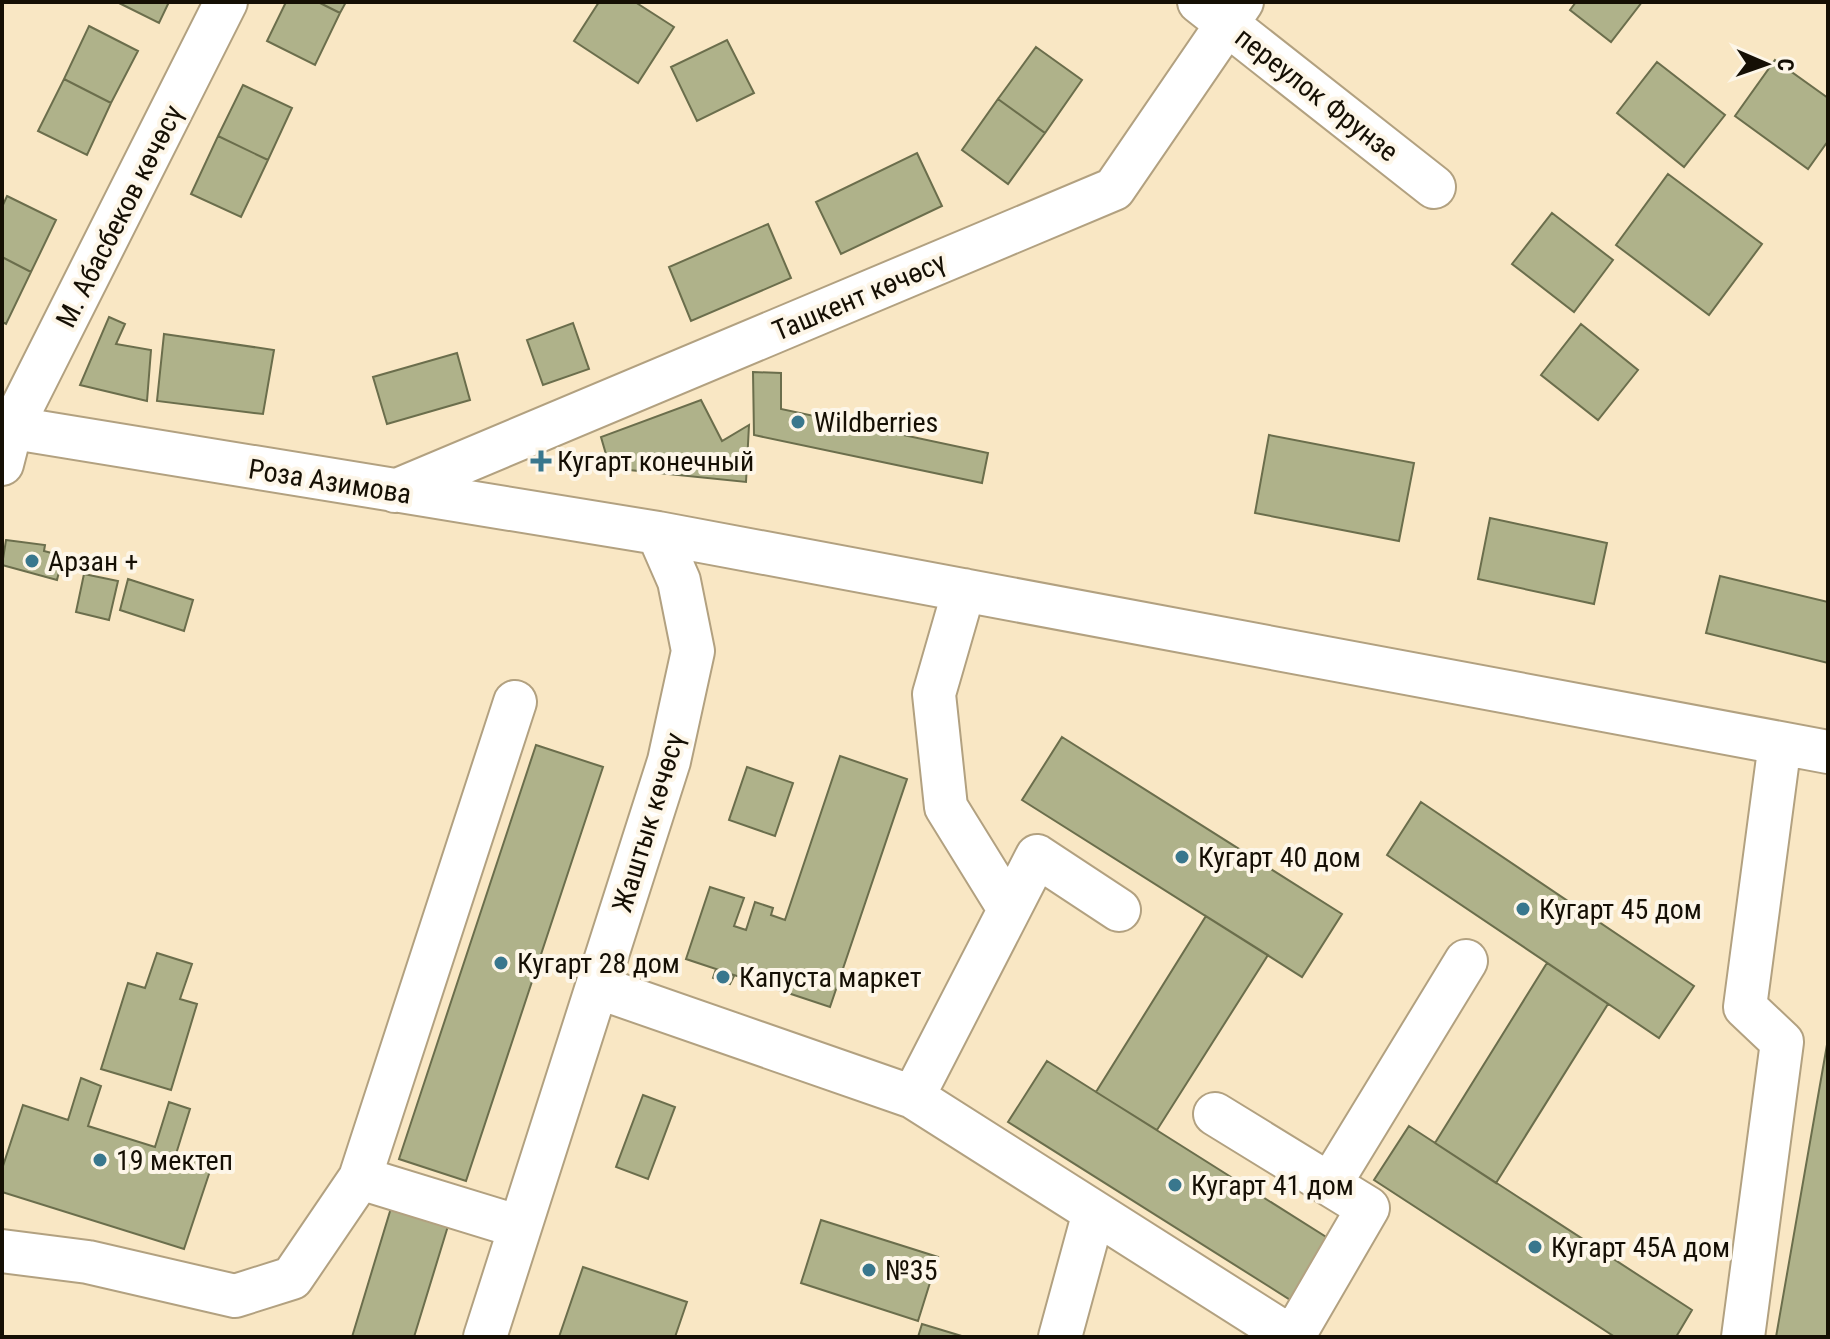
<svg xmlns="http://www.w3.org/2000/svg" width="1830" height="1339" font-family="'Roboto Condensed',sans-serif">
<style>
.building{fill:#afb28a;stroke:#6b6e4c;stroke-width:2}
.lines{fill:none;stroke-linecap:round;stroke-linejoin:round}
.minor-casing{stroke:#b2a180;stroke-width:46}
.minor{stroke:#fff;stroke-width:42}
.poi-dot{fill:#39778d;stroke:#fdf6e8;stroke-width:3}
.labels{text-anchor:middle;stroke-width:8;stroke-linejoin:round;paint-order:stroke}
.street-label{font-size:28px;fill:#150f04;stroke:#fdf6e8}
.poi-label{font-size:28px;fill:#150f04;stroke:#fdf6e8;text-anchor:start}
</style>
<rect width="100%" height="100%" fill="#f9e7c4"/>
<!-- building -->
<path class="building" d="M117,2H169L159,23Z
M286,2H318L340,13L315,65L267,41Z
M318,2H346L340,13Z
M599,2H635L674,27L638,83L574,41Z
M1576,2H1642L1611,42L1570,10Z
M89,26L138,51L111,103L64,79Z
M727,40L754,93L697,121L671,67Z
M1036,47L1082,80L1045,133L998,99Z
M1775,60L1828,98V141L1808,169L1735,116Z
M1657,62L1725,115L1684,167L1617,113Z
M64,79L111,103L87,155L38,131Z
M243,85L292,108L268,160L218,136Z
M998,99L1045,133L1008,184L962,150Z
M218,136L268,160L241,217L191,194Z
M917,153L942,206L841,254L816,202Z
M1668,174L1762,244L1709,315L1616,245Z
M7,196L56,220L31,272L2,257V207Z
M1552,213L1613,260L1574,312L1512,264Z
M768,224L791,278L691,321L669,267Z
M2,257L31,272L6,324L2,322Z
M109,317L125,324L116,344L151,350L147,401L80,385Z
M573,323L589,369L543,385L527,340Z
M1581,324L1638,370L1598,420L1541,375Z
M164,334L274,350L263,414L157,401Z
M457,353L470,400L387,424L373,377Z
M753,372L781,373V409L988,453L982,483L754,435Z
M701,400L722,441L749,425L746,482L610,468L601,437Z
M1269,435L1414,463L1399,541L1255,513Z
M1490,518L1607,543L1594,604L1478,579Z
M6,540L45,545L44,551L63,556L57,580L2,565Z
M84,574L118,581L109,620L76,612Z
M1720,576L1828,602V663L1706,633Z
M128,579L193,600L184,631L120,610Z
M1062,737L1342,914L1302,977L1022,800Z
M536,745L603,767L466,1181L399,1159Z
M840,756L907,779L830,1007L686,959L710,887L744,898L734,926L746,930L755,902L773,908L771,915L785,920Z
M747,767L793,783L775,836L729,820Z
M1421,802L1694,986L1659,1038L1387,855Z
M1206,916L1268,955L1157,1130L1096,1092Z
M157,953L192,964L180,999L197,1004L171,1090L101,1069L128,983L145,988Z
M1547,963L1608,1004L1496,1183L1435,1143Z
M716,969L734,976L730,984L713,978Z
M1828,1039V1337H1776Z
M1047,1061L1331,1240L1292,1301L1008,1122Z
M81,1078L101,1086L88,1126L155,1147L169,1102L190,1109L176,1154L212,1165L184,1249L2,1192V1169L23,1105L68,1120Z
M643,1095L675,1107L648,1179L616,1167Z
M1409,1126L1692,1310L1676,1337H1615L1374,1180Z
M391,1208L448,1226L414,1337H352Z
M821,1220L938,1257L918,1321L801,1283Z
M583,1267L687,1302L675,1337H559Z
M922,1324L965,1337H918Z"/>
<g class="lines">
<!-- minor casing -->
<g class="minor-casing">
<path id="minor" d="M1199,2L1434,187
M2,426L658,533L1828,752
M2,464L11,429L226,2
M395,491L1114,189L1242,2
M964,590L934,694L946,807L1009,909
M515,702L360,1178L520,1227
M597,987L913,1097L1291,1337
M913,1097L1037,856L1119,910
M1215,1114L1368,1208L1293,1337
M1330,1184L1466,961
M2,1251L88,1262L235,1296L292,1278L360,1178
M485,1337L669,761L693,651L679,581L658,533
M1060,1337L1094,1212
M1743,1337L1782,1042L1745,1007L1780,743"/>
</g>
<!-- minor -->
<use href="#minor" class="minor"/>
</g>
<!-- markers -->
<g class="poi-dot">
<circle cx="798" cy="422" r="8"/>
<path d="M537 449h8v8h8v8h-8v8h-8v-8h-8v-8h8z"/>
<circle cx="32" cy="561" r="8"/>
<circle cx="1182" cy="857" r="8"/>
<circle cx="1523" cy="909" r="8"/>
<circle cx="501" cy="963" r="8"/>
<circle cx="723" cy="977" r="8"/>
<circle cx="100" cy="1160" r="8"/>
<circle cx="1175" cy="1185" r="8"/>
<circle cx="1535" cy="1247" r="8"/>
<circle cx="869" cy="1270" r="8"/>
</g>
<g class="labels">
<!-- street labels -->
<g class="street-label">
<text transform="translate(1317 94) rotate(38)" y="10">переулок Фрунзе</text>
<text transform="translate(119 216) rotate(-63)" y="10">М. Абасбеков көчөсү</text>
<text transform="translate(859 296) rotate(-23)" y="10">Ташкент көчөсү</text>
<text transform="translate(330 481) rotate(9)" y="10">Роза Азимова</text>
<text transform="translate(648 822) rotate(-73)" y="10">Жаштык көчөсү</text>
</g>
<!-- poi labels -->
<g class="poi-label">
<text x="814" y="432">Wildberries</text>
<text x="557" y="471">Кугарт конечный</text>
<text x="48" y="571">Арзан +</text>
<text x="1198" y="867">Кугарт 40 дом</text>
<text x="1539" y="919">Кугарт 45 дом</text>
<text x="517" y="973">Кугарт 28 дом</text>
<text x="739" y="987">Капуста маркет</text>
<text x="116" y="1170">19 мектеп</text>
<text x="1191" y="1195">Кугарт 41 дом</text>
<text x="1551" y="1257">Кугарт 45А дом</text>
<text x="885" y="1280">№35</text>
</g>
</g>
<!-- border -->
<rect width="1830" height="1339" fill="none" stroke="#150f04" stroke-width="8"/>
<!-- north arrow -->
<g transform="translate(1766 64) rotate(92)" stroke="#fdf6e8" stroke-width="6" paint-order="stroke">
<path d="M0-6L14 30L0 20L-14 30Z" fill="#150f04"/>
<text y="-12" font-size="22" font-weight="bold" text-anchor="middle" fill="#150f04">С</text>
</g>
</svg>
